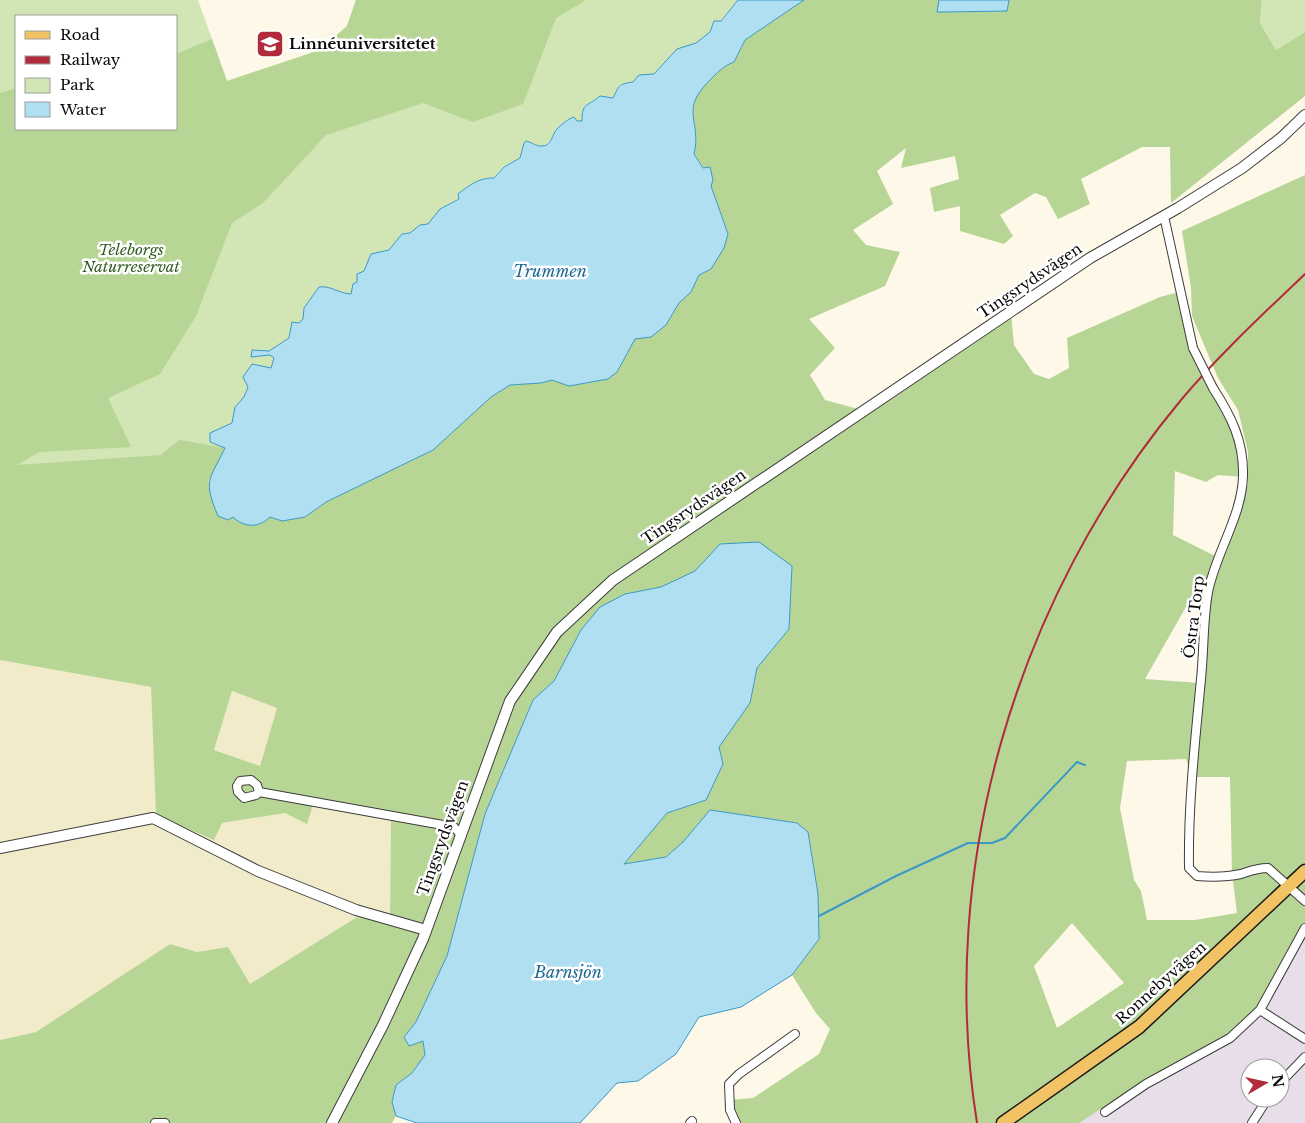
<svg xmlns="http://www.w3.org/2000/svg" width="1305" height="1123" font-family="'Libre Baskerville',serif">
<style>
.industrial{fill:#e7dee9;fill-rule:evenodd}
.farmland{fill:#f1ebca}
.green{fill:#d2e5b5;fill-rule:evenodd}
.forest{fill:#b7d595;fill-rule:evenodd}
.water{fill:#b0dff2;stroke:#3b99c5}
.lines{fill:none;stroke-linecap:round;stroke-linejoin:round}
.stream{stroke:#3b99c5;stroke-width:2}
.minor-casing{stroke:#3d3d3d;stroke-width:10}
.tertiary-casing{stroke:#3d3d3d;stroke-width:12}
.primary-casing{stroke:#1b1b1b;stroke-width:15}
.minor{stroke:#fff;stroke-width:8}
.tertiary{stroke:#fff;stroke-width:10}
.primary{stroke:#f1c365;stroke-width:12}
.rail{stroke:#b12b3c;stroke-width:2}
.minor-bridge-casing{stroke:#3d3d3d;stroke-width:10;stroke-linecap:butt}
.minor-bridge{stroke:#fff;stroke-width:8}
.labels{text-anchor:middle;stroke-width:5;stroke-linejoin:round;paint-order:stroke}
.poi-label{font-size:15px;font-weight:bold;fill:#0a0a0a;stroke:#fff;text-anchor:start}
.park-label{font-size:15px;font-style:italic;fill:#315d1f;stroke:#fff}
.street-label{font-size:15px;fill:#0a0a0a;stroke:#fff}
.water-label{font-size:16px;font-style:italic;fill:#1c6993;stroke:#fff}
</style>
<rect width="100%" height="100%" fill="#fef8e8"/>
<!-- industrial -->
<path class="industrial" d="M1305,928V1123H1079L1132,1089ZM1250,1068H1280V1098H1250Z"/>
<!-- farmland -->
<path class="farmland" d="M0,660L151,687L156,814L214,839L222,823L285,813L314,798L391,816L390,923L357,917L250,985L228,947L197,952L170,944L36,1032L0,1040Z
M232,691L277,708L260,766L214,750Z"/>
<!-- green -->
<path class="green" d="M0,0H198L227,81L320,50L347,26L356,0H738L720,21H714L710,32L696,43L677,49L654,74L639,75L633,82C617,84 619,86 613,99L600,96C587,106 582,102 582,122L577,121L574,117C559,123 550,146 542,146C538,147 531,142 527,141L524,143L520,158L504,166L493,178C478,178 470,185 459,194V198L440,209L428,224L420,225L410,233L402,234L389,250L371,254L364,271L357,274V282L353,284L351,294C340,294 330,285 319,287L304,308L303,319L299,323L292,322L289,338L269,351H252L251,357L270,355L275,358L271,368L252,365L244,377L248,386L244,397L235,407L232,423L210,433L211,442L226,448C210,480 204,482 218,516L228,520L233,517C244,528 259,528 270,517L282,521L305,517L433,450L491,397L510,385L541,383L552,380L569,386L608,379L617,372L635,339L651,337L666,325L679,303L691,292L699,275L711,269L724,248L728,234L711,185L713,179L710,167L704,168L694,154C702,121 679,111 709,81C717,73 723,66 734,62L745,40L804,0H940L937,11L943,12L1006,11L1009,0H1163L1165,8L1151,33L1138,41L1119,37L1104,39L1090,46L1043,55L1033,61C1034,70 1034,81 1038,89C1050,111 1067,106 1057,137C1042,142 1033,155 1019,163L959,135L930,139L907,147L876,171L827,170L809,214L787,245L777,264V309L764,330L737,345L716,352L702,415L716,432L683,488L656,505L619,501L613,486L606,480L577,486L548,518L531,520L525,514L550,469L558,442L554,426L536,411L513,406L490,422L459,452L344,531L331,552L357,602L290,638L219,650L182,583L64,604L16,466H0ZM16,16H176V129H16Z
M1262,0H1305V32L1276,50L1260,23Z"/>
<!-- forest -->
<path class="forest" d="M356,0H586L556,18L523,104L473,122L423,103L326,135L263,203L232,223L196,316L160,374L108,398L131,447L39,452L17,465L161,455L179,440L226,448L208,482L233,517H270L282,521L305,517L326,502L433,450L491,397L510,385L541,383L552,380L569,386L608,379L617,372L635,339L666,325L679,303L691,292L699,275L711,269L728,234L711,185L713,179L710,167L704,168L694,154C702,121 679,111 709,81C717,73 723,66 734,62L745,40L804,0H939L937,11L943,12L1006,11L1009,0H1262L1260,23L1276,50L1305,32V96L1171,203L1170,147H1142L1081,179L1090,204L1058,219L1046,197L1035,193L1000,215L1013,236L1004,244L960,231V206L934,212L930,188L959,179L955,156L901,168L906,148L877,171L893,204L853,230L866,245L900,252L885,286L809,319L835,348L810,375L825,400L862,410L1011,312L1014,345L1034,374L1049,379L1069,368L1067,338L1160,297L1179,292L1193,348L1230,414L1243,477L1218,475L1206,482L1175,471L1173,535L1213,555L1223,553L1248,484V452L1238,410L1218,378L1192,316L1191,288L1182,231L1305,175V928L1257,1007L1222,1039L1132,1089L1079,1123H736L728,1100L753,1098L819,1054L830,1029L816,1013L792,975L819,939L818,894L808,832L797,823L710,810L683,842L666,857L623,865L667,813L706,800L723,764L719,747L750,703L757,668L789,629L792,566L720,544L696,571L661,587L625,594L581,630L554,681L533,700L485,814L447,956L416,1022L404,1037L423,1041L425,1055L412,1073L396,1085L392,1102L396,1116L392,1123H0V1040L36,1032L170,944L197,952L228,947L250,984L357,917L390,922L391,816L315,798L307,824L285,813L222,823L214,840L156,815L151,687L0,660V93L16,88V129H176V54L212,39L227,81L320,50L347,26ZM1195,591L1207,594L1200,683L1145,679ZM232,691L277,708L260,766L214,750ZM1186,759L1192,777H1230L1232,874L1237,913L1195,920H1147L1141,891L1134,880L1120,808L1127,761ZM1072,923L1124,983L1057,1028L1034,966Z"/>
<!-- water -->
<path class="water" d="M738,0H804L745,40L734,62C723,66 717,73 709,81C679,111 702,121 694,154L703,168L710,167L713,180L711,186L728,234L724,248L711,269L699,275L691,292L679,303L666,325L651,337L635,339L617,372L608,379L569,386L552,380L541,383L510,385L491,397L433,450L326,502L305,517L282,521L270,517C259,528 244,528 233,517L228,520L218,516C203,480 209,481 225,448L210,442V433L232,423L235,407L244,397L248,387L243,377L252,364L271,368L274,358L270,355L251,357L252,350L269,351L289,338L292,322L299,323L303,319L304,308L319,287C330,285 340,294 351,294L353,284L357,282V274L364,271L371,254L389,250L402,234L410,233L420,225L428,224L440,209L459,199L458,194C470,185 478,178 494,178L504,167L520,158L524,143L526,141C531,142 538,147 542,146C552,146 552,134 557,129C562,124 568,119 574,117L577,121H582C582,102 587,107 600,96L613,98C619,86 618,84 633,82L639,75L654,74L677,49L696,43L710,32L714,21H721Z
M939,0H1009L1007,11L943,12H937Z
M759,542L792,566L789,629L757,668L750,703L719,747L723,764L706,800L667,813L624,864L666,857L683,842L710,810L797,823L808,832L818,894L819,939L792,975L741,1007L699,1017L676,1054L638,1081L617,1083L580,1123H417L396,1116L392,1102L396,1085L412,1073L425,1055L423,1041L409,1046L404,1037L416,1022L447,956L485,814L533,700L554,681L581,630L600,607L625,594L661,587L695,571L720,544Z"/>
<g class="lines">
<!-- stream -->
<path class="stream" d="M819,916L896,876L968,843H992L1005,838L1077,762L1085,765"/>
<!-- minor casing -->
<g class="minor-casing">
<path id="minor" d="M1164,216L1193,348
M1213,388C1231,416 1244,441 1243,476C1242,516 1216,552 1208,592C1203,620 1204,650 1201,679C1195,742 1188,805 1189,868L1197,876C1210,877 1227,877 1241,874C1250,871 1257,868 1268,868L1305,901
M259,792L256,795L244,798L238,792L237,786L240,781L251,780L257,785L259,792L454,827L460,834
M1260,1010L1305,1039
M1280,1083L1305,1057
M1105,1112L1146,1084L1230,1038L1260,1010L1305,928
M155,1123H165
M690,1123L692,1121
M736,1123L730,1110L729,1084L739,1074L795,1034
M1252,1123L1268,1098"/>
</g>
<!-- tertiary casing -->
<g class="tertiary-casing">
<path id="tertiary" d="M0,848L153,818L258,871L356,910L426,930
M332,1123L383,1025L423,939L510,701L557,632L613,580L1090,258L1178,208L1242,168L1281,138L1305,115"/>
</g>
<!-- primary casing -->
<g class="primary-casing">
<path id="primary" d="M1003,1123L1139,1027L1305,871"/>
</g>
<!-- minor -->
<use href="#minor" class="minor"/>
<!-- tertiary -->
<use href="#tertiary" class="tertiary"/>
<!-- primary -->
<use href="#primary" class="primary"/>
<!-- rail -->
<path class="rail" d="M977,1123C936,868 1016,598 1181,400C1219,355 1262,315 1305,274"/>
<!-- minor-bridge casing -->
<g class="minor-bridge-casing">
<path id="minor-bridge" d="M1193,348L1213,388"/>
</g>
<!-- minor-bridge -->
<use href="#minor-bridge" class="minor-bridge"/>
</g>
<!-- icons -->
<defs>
<g id="university-square" transform="scale(1.4375)"><rect x="-9" y="-9" width="18" height="18" rx="4" fill="#b12b3c" stroke="#fff"/><path d="M0-5L7-2L0 1L-7-2ZM-4 1L0 2.5L4 1V4Q0 6-4 4Z" fill="#fff"/></g>
</defs>
<g fill-rule="evenodd">
<use href="#university-square" x="270" y="44"/>
</g>
<g class="labels">
<!-- poi labels -->
<g class="poi-label">
<text x="289" y="49">Linnéuniversitetet</text>
</g>
<!-- park labels -->
<g class="park-label">
<text x="131" y="255">Teleborgs<tspan x="131" dy="17">Naturreservat</tspan></text>
</g>
<!-- street labels -->
<g class="street-label">
<text transform="translate(1030 281) rotate(-34)" y="5">Tingsrydsvägen</text>
<text transform="translate(694 507) rotate(-34)" y="5">Tingsrydsvägen</text>
<text transform="translate(1194 617) rotate(-83)" y="5">Östra Torp</text>
<text transform="translate(443 838) rotate(-70)" y="5">Tingsrydsvägen</text>
<text transform="translate(1161 983) rotate(-42)" y="5">Ronnebyvägen</text>
</g>
<!-- water labels -->
<g class="water-label">
<text x="550" y="277">Trummen</text>
<text x="568" y="978">Barnsjön</text>
</g>
</g>
<!-- legend -->
<rect x="15" y="15" width="162" height="115" fill="#ffffff" stroke="#9d9d9d"/>
<rect x="25" y="31" width="25" height="8" fill="#f1c365" stroke="#9d9d9d"/>
<text x="60" y="40" font-size="15" fill="#0a0a0a">Road</text>
<rect x="25" y="56" width="25" height="8" fill="#b12b3c" stroke="#9d9d9d"/>
<text x="60" y="65" font-size="15" fill="#0a0a0a">Railway</text>
<rect x="25" y="78" width="25" height="15" fill="#d2e5b5" stroke="#9d9d9d"/>
<text x="60" y="90" font-size="15" fill="#0a0a0a">Park</text>
<rect x="25" y="102" width="25" height="15" fill="#b0dff2" stroke="#9d9d9d"/>
<text x="60" y="115" font-size="15" fill="#0a0a0a">Water</text>
<!-- north arrow -->
<g transform="translate(1265 1083) rotate(81)"><circle r="24" fill="#ffffff" stroke="#9d9d9d"/>
<path d="M0-4L9 19L0 12L-9 19Z" fill="#b12b3c"/>
<text y="-8" font-size="14" font-weight="bold" text-anchor="middle" fill="#0a0a0a">N</text>
</g>
</svg>
